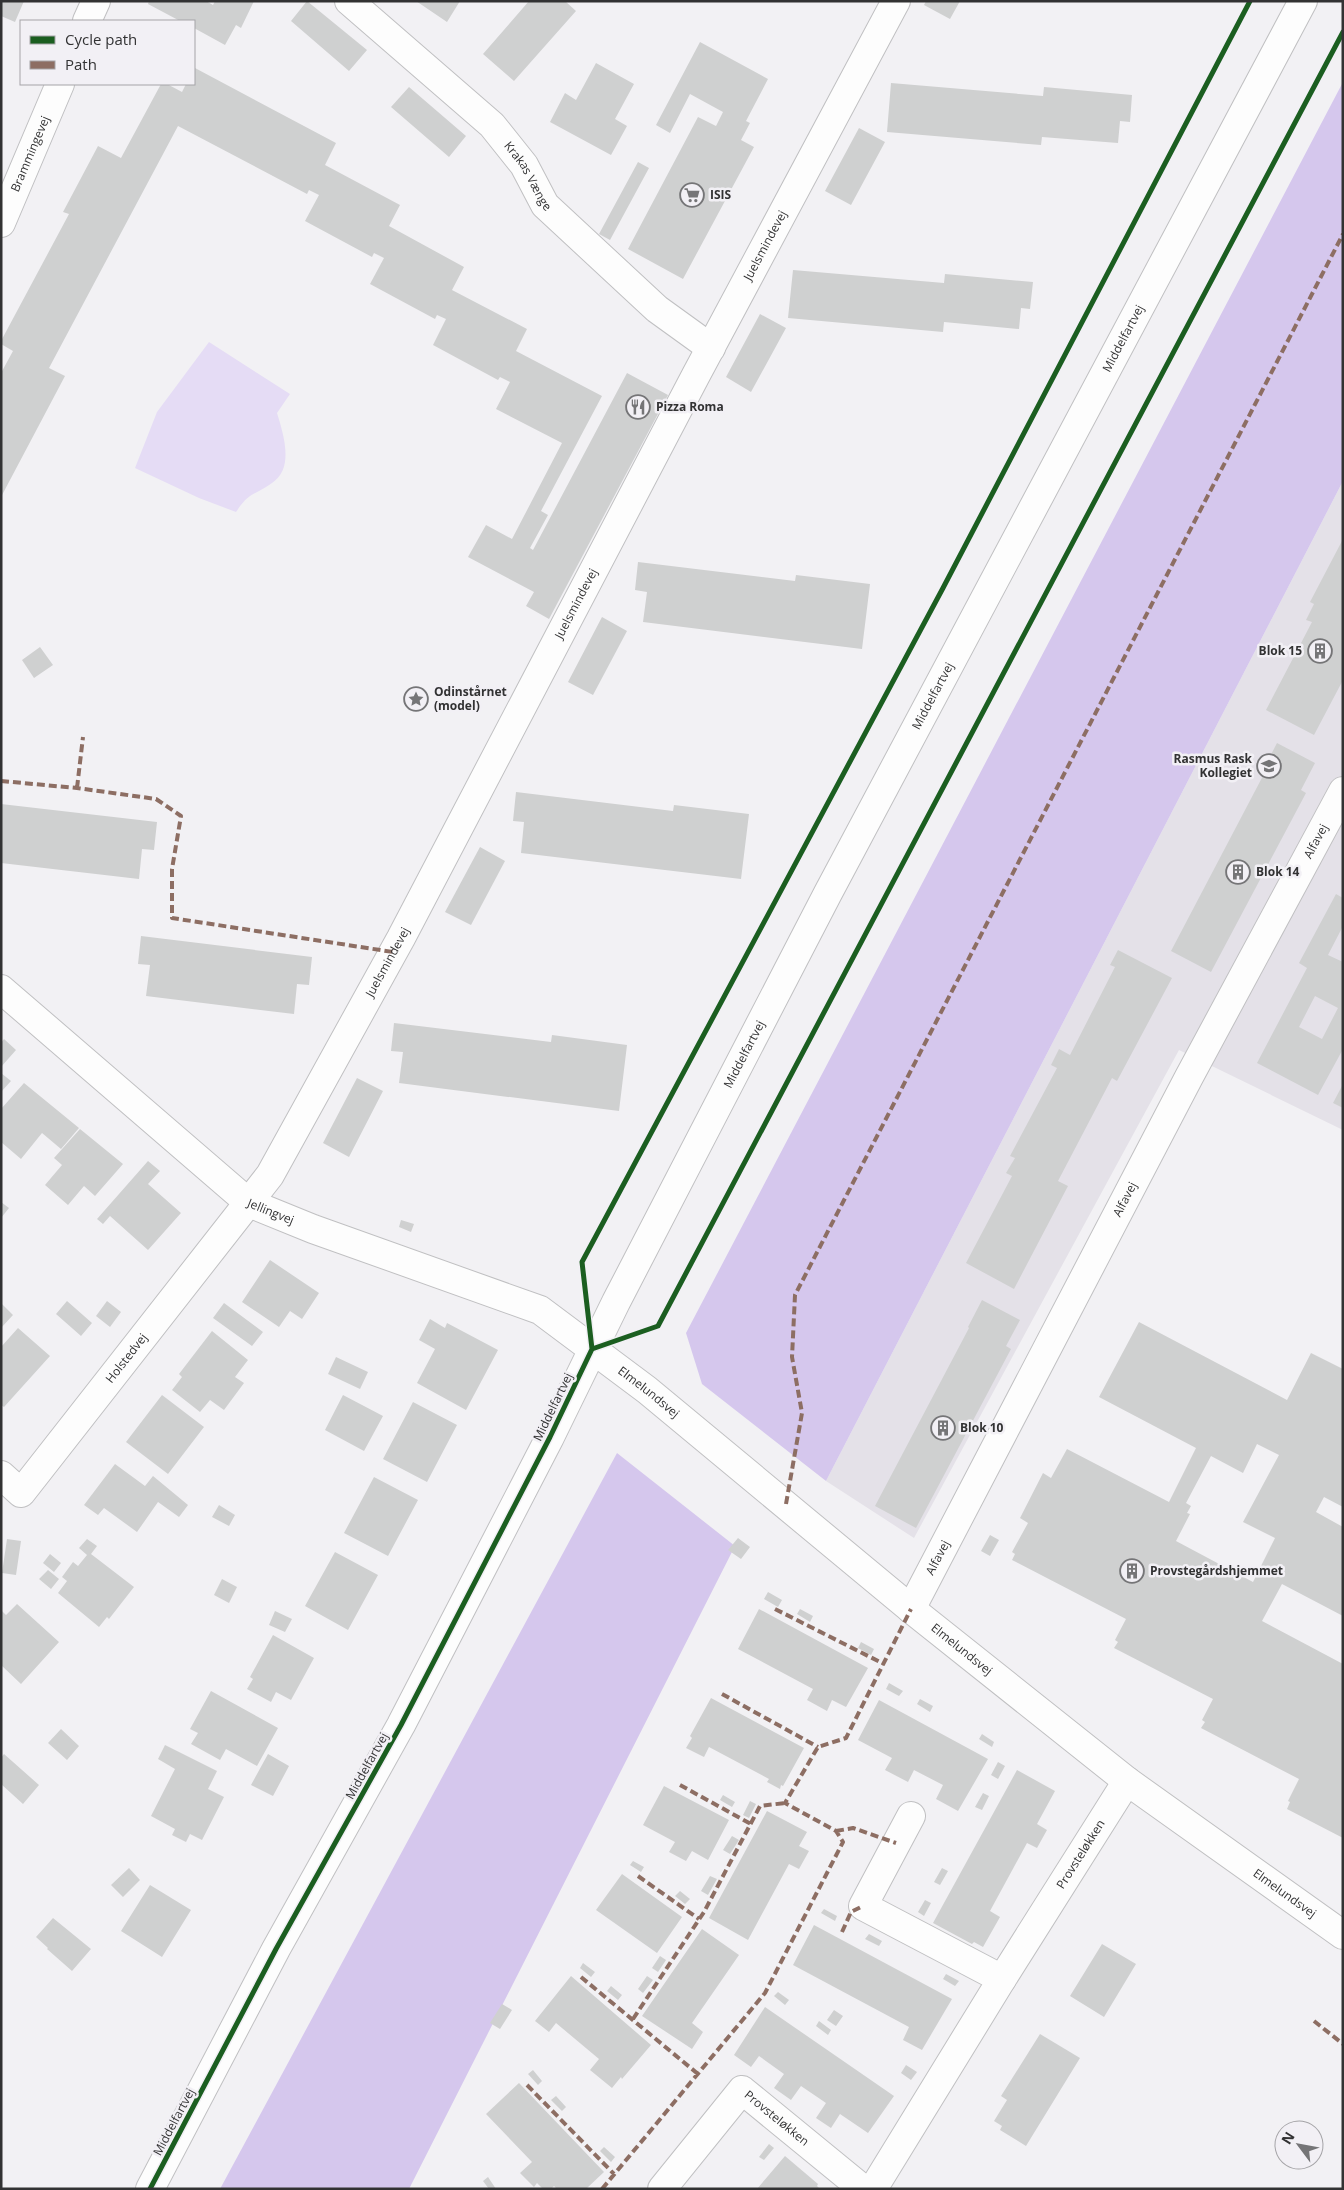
<svg xmlns="http://www.w3.org/2000/svg" width="1344" height="2190" font-family="'Open Sans',sans-serif">
<style>
.built{fill:#e4e1e8}
.green{fill:#e5dcf5}
.forest{fill:#d5c7ed}
.building{fill:#cfd0d0;fill-rule:evenodd}
.lines{fill:none;stroke-linecap:round;stroke-linejoin:round}
.minor-casing{stroke:#c0c0c2;stroke-width:30}
.major-casing{stroke:#c0c0c2;stroke-width:30}
.minor{stroke:#fdfdfd;stroke-width:28}
.major{stroke:#fdfdfd;stroke-width:28}
.quiet{stroke:#8d6e63;stroke-width:4;stroke-dasharray:8 4;stroke-linecap:butt}
.cycleway-casing{stroke:#f2f0f5;stroke-width:8}
.cycleway{stroke:#1b5e20;stroke-width:5}
.labels{text-anchor:middle;stroke-width:5;stroke-linejoin:round;paint-order:stroke}
.street-label{font-size:12px;fill:#323233;stroke:#f2f0f5}
.poi-label{font-size:12px;font-weight:bold;fill:#323233;stroke:#f2f0f5;text-anchor:start}
</style>
<rect width="100%" height="100%" fill="#f2f1f4"/>
<!-- built -->
<path class="built" d="M1343,481V1130L1179,1050L914,1538L826,1481Z"/>
<!-- green -->
<path class="green" d="M209,342L290,394L277,413C283,433 295,468 272,483C254,496 250,491 236,512L199,498L135,468L157,412Z"/>
<!-- forest -->
<path class="forest" d="M1343,82V481L826,1481L702,1384L686,1333Z
M617,1453L735,1546L409,2189H220Z"/>
<!-- building -->
<path class="building" d="M1,1H24L15,22L1,16Z
M149,1H206L213,5L215,1H254L241,28L236,25L225,45L194,28V21H180L148,4Z
M307,1L367,50L349,71L291,21Z
M416,1H460L447,22Z
M529,1H565L576,11L514,81L483,54Z
M926,1H960L950,19L924,5Z
M700,42L768,79L746,121L750,123L741,140L754,147L683,279L628,249L698,117L716,126L723,112L690,94L670,133L656,125Z
M596,63L634,84L615,119L627,126L611,155L550,122L565,93L576,100Z
M195,68L336,143L325,165L400,205L389,226L464,267L452,290L527,329L516,351L602,396L541,511L548,515L530,548L533,550L627,373L668,395L549,619L526,606L534,592L468,557L486,525L512,539L562,443L496,409L510,382L500,377L498,380L433,345L446,319L437,315L435,319L370,284L384,258L374,253L372,257L305,221L319,195L309,190L307,194L178,126L49,368L65,376L1,497V373L13,351L1,344V341L69,214L63,212L98,146L121,158L161,84H167L182,92L186,84H194Z
M891,83L1043,96L1044,87L1132,95L1130,122L1120,121L1118,143L1042,137L1041,145L887,132Z
M409,87L466,136L449,157L391,107Z
M859,128L885,142L851,205L825,191Z
M638,162L649,168L610,240L599,234Z
M793,270L944,283L945,274L1033,282L1030,309L1021,308L1019,329L944,322L943,332L788,318Z
M760,314L786,328L751,392L726,377Z
M1343,539V680L1314,735L1266,710L1312,622L1306,620L1314,604L1310,602Z
M638,562L795,581L796,575L870,584L862,649L643,622L647,592L635,590Z
M602,617L627,631L593,695L568,682Z
M40,647L53,665L34,678L22,660Z
M1277,743L1315,763L1301,790L1306,793L1211,972L1171,951L1265,772L1263,770Z
M516,792L673,811L674,805L749,814L741,879L521,853L524,822L513,821Z
M1,804L157,822L154,850L142,849L139,879L1,863Z
M480,847L505,861L471,925L445,912Z
M1336,894L1343,898V926L1328,955L1343,962V1049L1318,1095L1257,1063L1307,968L1299,963ZM1315,996L1338,1008L1322,1039L1299,1027Z
M141,936L312,957L309,985L297,984L294,1014L146,996L150,965L138,964Z
M1118,950L1172,978L1117,1081L1112,1078L1058,1181L1068,1186L1014,1289L966,1263L1012,1176L1006,1173L1015,1158L1010,1156L1057,1068L1051,1065L1059,1049L1070,1055L1115,967L1110,965Z
M394,1023L551,1042L552,1035L627,1045L619,1111L399,1083L403,1052L391,1051Z
M4,1039L16,1050L1,1067V1043Z
M1,1073L11,1081L1,1092Z
M357,1078L383,1091L349,1157L323,1143Z
M24,1083L79,1128L61,1149L42,1133L21,1159L1,1142V1109Z
M1343,1084V1108L1333,1103Z
M80,1129L123,1164L95,1196L84,1186L68,1205L45,1185L62,1165L54,1158Z
M148,1161L160,1171L148,1184L181,1213L148,1250L110,1216L103,1224L97,1219Z
M1,1202L9,1208L1,1218Z
M401,1220L414,1224L411,1232L399,1227Z
M270,1260L319,1293L302,1319L290,1311L279,1327L242,1302Z
M982,1300L1020,1320L1006,1346L1011,1349L916,1528L875,1506L969,1328L968,1327Z
M67,1301L92,1323L81,1336L56,1314Z
M107,1301L121,1312L110,1327L96,1316Z
M1,1303L13,1315L1,1328Z
M224,1303L263,1332L252,1346L213,1318Z
M430,1319L445,1328L447,1323L498,1350L466,1410L417,1383L435,1349L419,1340Z
M1139,1322L1287,1400L1311,1353L1343,1369V1507L1324,1497L1316,1512L1343,1527V1616L1282,1584L1262,1621L1343,1664V1838L1287,1809L1290,1802L1288,1801L1299,1779L1201,1728L1205,1722L1202,1720L1213,1699L1114,1648L1118,1642L1115,1640L1126,1619L1012,1560L1015,1554L1012,1552L1028,1523L1020,1518L1043,1473L1051,1478L1067,1449L1169,1502L1196,1448L1099,1397ZM1257,1444L1279,1455L1243,1522L1275,1538L1253,1582L1176,1541L1190,1514L1187,1513L1191,1506L1186,1503L1211,1456L1243,1473Z
M18,1328L50,1356L4,1407L1,1405V1347Z
M212,1331L248,1360L235,1377L244,1383L224,1410L210,1400L200,1412L172,1390L182,1377L179,1374Z
M336,1357L368,1372L360,1389L328,1374Z
M162,1395L204,1427L168,1474L126,1442Z
M343,1395L383,1416L364,1451L325,1430Z
M413,1402L457,1425L427,1482L383,1459Z
M115,1464L145,1486L153,1476L188,1505L179,1517L158,1502L137,1532L104,1508L98,1515L84,1505Z
M374,1477L418,1500L388,1556L344,1533Z
M219,1505L235,1515L229,1526L212,1517Z
M990,1535L999,1540L990,1556L981,1551Z
M738,1538L750,1547L741,1559L728,1550Z
M7,1539L21,1541L16,1575L2,1573Z
M87,1539L97,1546L91,1554L134,1587L109,1619L107,1617L99,1627L58,1593L67,1581L62,1577L73,1562L78,1566L87,1555L79,1548Z
M335,1552L378,1575L348,1630L305,1606Z
M50,1554L61,1563L54,1572L43,1563Z
M48,1570L59,1579L51,1589L39,1579Z
M222,1579L237,1587L229,1603L214,1595Z
M768,1592L782,1600L778,1607L764,1599Z
M17,1604L59,1642L21,1684L1,1665V1610L6,1615Z
M759,1609L868,1668L846,1707L832,1700L827,1711L807,1700L813,1689L738,1649Z
M800,1609L813,1616L810,1622L797,1614Z
M275,1611L292,1619L285,1632L269,1625Z
M273,1635L314,1658L291,1700L276,1692L271,1702L247,1689L253,1679L250,1677Z
M861,1642L874,1649L871,1655L858,1648Z
M889,1683L903,1691L899,1696L886,1689Z
M211,1691L278,1728L257,1766L226,1749L220,1760L191,1744L198,1733L190,1729Z
M711,1698L804,1748L783,1786L781,1785L780,1789L767,1782L769,1779L709,1747L704,1757L686,1748L692,1738L690,1736Z
M920,1699L933,1706L930,1712L917,1704Z
M879,1700L988,1759L958,1811L936,1799L943,1785L914,1770L908,1782L885,1770L892,1758L858,1740Z
M61,1729L79,1746L67,1760L48,1743Z
M982,1734L994,1742L992,1747L979,1739Z
M165,1745L217,1771L208,1789L224,1797L202,1840L190,1834L186,1842L172,1835L175,1829L151,1816L175,1769L158,1759Z
M4,1754L39,1785L23,1804L1,1784V1758Z
M268,1754L289,1766L273,1796L251,1785Z
M998,1762L1005,1766L998,1779L991,1775Z
M1017,1770L1055,1791L1037,1824L1047,1830L1037,1848L1027,1843L990,1911L1000,1917L983,1947L974,1942L972,1944L933,1923Z
M664,1786L729,1820L708,1860L692,1851L686,1861L669,1852L675,1842L643,1825Z
M983,1793L989,1796L982,1810L975,1807Z
M723,1795L735,1802L732,1807L720,1800Z
M750,1801L756,1804L749,1818L743,1815Z
M767,1811L807,1832L799,1846L809,1851L799,1869L789,1864L748,1940L709,1918Z
M732,1836L739,1840L730,1854L723,1850Z
M633,1861L644,1867L641,1872L630,1865Z
M129,1868L140,1880L123,1897L111,1885Z
M942,1868L948,1871L940,1885L934,1882Z
M622,1874L682,1917L657,1953L596,1910Z
M710,1876L717,1879L708,1895L701,1891Z
M150,1885L191,1910L162,1957L121,1931Z
M680,1891L690,1899L685,1904L675,1896Z
M925,1900L931,1903L924,1916L918,1912Z
M824,1909L837,1916L835,1921L821,1913Z
M53,1918L91,1949L72,1971L47,1949L48,1948L36,1937Z
M814,1925L952,1999L922,2050L903,2040L909,2027L793,1965Z
M702,1929L739,1955L692,2023L703,2032L692,2049L642,2016Z
M869,1934L882,1941L879,1946L865,1939Z
M1102,1944L1136,1964L1104,2017L1070,1996Z
M660,1956L666,1960L658,1972L652,1968Z
M583,1963L595,1972L591,1977L580,1968Z
M946,1974L959,1981L955,1986L943,1979Z
M571,1976L651,2045L622,2079L621,2077L612,2088L590,2070L599,2059L556,2023L549,2032L535,2021Z
M647,1976L653,1980L643,1993L638,1989Z
M611,1986L622,1995L618,2000L607,1991Z
M778,1992L789,2000L785,2005L774,1996Z
M502,2004L512,2010L500,2029L490,2023Z
M765,2007L894,2096L868,2133L840,2114L831,2128L816,2118L826,2103L801,2086L791,2100L774,2088L784,2074L759,2056L751,2067L734,2055Z
M834,2010L843,2016L836,2026L827,2020Z
M819,2021L831,2030L828,2035L816,2026Z
M1040,2034L1080,2058L1026,2146L1000,2130L1002,2126L994,2121L1007,2100L1001,2096Z
M906,2065L917,2072L911,2080L901,2073Z
M533,2070L542,2081L538,2085L528,2074Z
M519,2083L604,2172L586,2189H557L554,2186L551,2189H543L537,2183L534,2187L520,2173L532,2162L486,2114Z
M556,2096L566,2107L562,2111L551,2100Z
M769,2144L774,2148L764,2160L759,2157Z
M604,2147L615,2157L611,2162L600,2151Z
M785,2156L818,2184L817,2186L820,2189H757Z
M488,2177L496,2189H489L483,2181Z"/>
<g class="lines">
<!-- minor casing -->
<g class="minor-casing">
<g id="minor">
<path id="s1" d="M349,1L492,125L524,165L545,205L657,309L711,348"/>
<path d="M87,21L96,1"/>
<path id="s2" d="M1,223L60,84"/>
<path id="s3" d="M1,989L249,1203L313,1229L540,1310L647,1390L911,1609L1127,1781L1343,1935"/>
<path id="s4" d="M1,1475L21,1493L270,1175L401,938L696,375L896,1"/>
<path id="s5" d="M911,1609L1189,1077L1343,791"/>
<path d="M911,1816L863,1906L1002,1979"/>
<path id="s6" d="M662,2189L742,2090L863,2189"/>
<path id="s7" d="M873,2189L1002,1979L1127,1781"/>
</g>
</g>
<!-- major casing -->
<g class="major-casing">
<g id="major">
<path id="s8" d="M150,2189L276,1949L401,1725L550,1437L616,1302L828,893L1303,1"/>
</g>
</g>
<!-- minor -->
<use href="#minor" class="minor"/>
<!-- major -->
<use href="#major" class="major"/>
<!-- quiet -->
<path class="quiet" d="M1,781L77,788L156,799L181,816L172,869V918L393,952
M77,788L83,737
M786,1504L802,1413L792,1357L795,1295L1343,234
M775,1609L884,1664
M722,1694L818,1747
M680,1785L751,1824
M836,1831L853,1828L896,1843
M638,1876L699,1919
M842,1932L851,1912L863,1906
M581,1977L698,2074
M633,2019L704,1912L760,1806L785,1803
M1314,2021L1343,2044
M527,2085L614,2174
M602,2189L765,1993L843,1842L836,1831L785,1803L818,1747L846,1738L911,1609"/>
<!-- cycleway casing -->
<g class="cycleway-casing">
<path id="cycleway" d="M592,1349L658,1326L1343,32
M592,1349L582,1262L943,588L1250,1
M150,2189L276,1949L401,1725L550,1437L592,1349"/>
</g>
<!-- cycleway -->
<use href="#cycleway" class="cycleway"/>
</g>
<!-- icons -->
<defs>
<g id="supermarket-ring" transform="scale(1.25)"><circle r="9.5" fill="#f2f0f5" stroke="#757577" stroke-width="1.5"/><path d="M-6-5.5h2.5l.6 2H6L4.5 2H-2.5L-4.4-4H-6ZM-1.5 3.2a1.3 1.3 0 1 0 .1 0ZM3 3.2a1.3 1.3 0 1 0 .1 0Z" fill="#757577"/></g>
<g id="restaurant-ring" transform="scale(1.25)"><circle r="9.5" fill="#f2f0f5" stroke="#757577" stroke-width="1.5"/><path d="M-5-6h1v4h1v-4h1v4h1v-4h1v5L-1.5 .5V6h-2V.5L-5-1ZM5-6V6H3V1.5H1.5Q1.5-4 5-6Z" fill="#757577"/></g>
<g id="building-ring" transform="scale(1.25)"><circle r="9.5" fill="#f2f0f5" stroke="#757577" stroke-width="1.5"/><path d="M-4-6H4V6H1V3H-1V6H-4ZM-2.5-4.3h1.7v1.8h-1.7ZM.8-4.3h1.7v1.8H.8ZM-2.5-1h1.7V.8h-1.7ZM.8-1h1.7V.8H.8Z" fill="#757577"/></g>
<g id="sight-ring" transform="scale(1.25)"><circle r="9.5" fill="#f2f0f5" stroke="#757577" stroke-width="1.5"/><path d="M0-6L1.8-2.2L6-1.7L2.9 1.2L3.7 5.4L0 3.3L-3.7 5.4L-2.9 1.2L-6-1.7L-1.8-2.2Z" fill="#757577"/></g>
<g id="university-ring" transform="scale(1.25)"><circle r="9.5" fill="#f2f0f5" stroke="#757577" stroke-width="1.5"/><path d="M0-5L7-2L0 1L-7-2ZM-4 1L0 2.5L4 1V4Q0 6-4 4Z" fill="#757577"/></g>
</defs>
<g fill-rule="evenodd">
<use href="#supermarket-ring" x="692" y="195"/>
<use href="#restaurant-ring" x="638" y="407"/>
<use href="#building-ring" x="1320" y="651"/>
<use href="#sight-ring" x="416" y="699"/>
<use href="#university-ring" x="1269" y="766"/>
<use href="#building-ring" x="1238" y="872"/>
<use href="#building-ring" x="943" y="1428"/>
<use href="#building-ring" x="1132" y="1571"/>
</g>
<g class="labels">
<!-- street labels -->
<g class="street-label">
<text dy="4" stroke="none"><textPath href="#s2" startOffset="75">Brammingevej</textPath></text>
<text dy="4" stroke="none"><textPath href="#s1" startOffset="252">Krakas Vænge</textPath></text>
<text dy="4" stroke="none"><textPath href="#s4" startOffset="1484">Juelsmindevej</textPath></text>
<text dy="4" stroke="none"><textPath href="#s8" startOffset="2091">Middelfartvej</textPath></text>
<text dy="4" stroke="none"><textPath href="#s4" startOffset="1079">Juelsmindevej</textPath></text>
<text dy="4" stroke="none"><textPath href="#s8" startOffset="1686">Middelfartvej</textPath></text>
<text dy="4" stroke="none"><textPath href="#s5" startOffset="868">Alfavej</textPath></text>
<text dy="4" stroke="none"><textPath href="#s4" startOffset="674">Juelsmindevej</textPath></text>
<text dy="4" stroke="none"><textPath href="#s8" startOffset="1281">Middelfartvej</textPath></text>
<text dy="4" stroke="none"><textPath href="#s5" startOffset="462">Alfavej</textPath></text>
<text dy="4" stroke="none"><textPath href="#s3" startOffset="351">Jellingvej</textPath></text>
<text dy="4" stroke="none"><textPath href="#s4" startOffset="198">Holstedvej</textPath></text>
<text dy="4" stroke="none"><textPath href="#s3" startOffset="774">Elmelundsvej</textPath></text>
<text transform="translate(553 1407) rotate(-64)" y="4">Middelfartvej</text>
<text dy="4" stroke="none"><textPath href="#s5" startOffset="58">Alfavej</textPath></text>
<text dy="4" stroke="none"><textPath href="#s3" startOffset="1179">Elmelundsvej</textPath></text>
<text transform="translate(367 1766) rotate(-61)" y="4">Middelfartvej</text>
<text dy="4" stroke="none"><textPath href="#s7" startOffset="394">Provsteløkken</textPath></text>
<text dy="4" stroke="none"><textPath href="#s3" startOffset="1584">Elmelundsvej</textPath></text>
<text dy="4" stroke="none"><textPath href="#s6" startOffset="172">Provsteløkken</textPath></text>
<text transform="translate(174 2122) rotate(-62)" y="4">Middelfartvej</text>
</g>
<!-- poi labels -->
<g class="poi-label">
<text x="710" y="199">ISIS</text>
<text x="656" y="411">Pizza Roma</text>
<text x="1302" y="655" text-anchor="end">Blok 15</text>
<text x="434" y="696">Odinstårnet<tspan x="434" dy="14">(model)</tspan></text>
<text x="1252" y="763" text-anchor="end">Rasmus Rask<tspan x="1252" dy="14">Kollegiet</tspan></text>
<text x="1256" y="876">Blok 14</text>
<text x="960" y="1432">Blok 10</text>
<text x="1150" y="1575">Provstegårdshjemmet</text>
</g>
</g>
<!-- border -->
<rect width="1344" height="2190" fill="none" stroke="#323233" stroke-width="5"/>
<!-- legend -->
<rect x="20" y="20" width="175" height="65" fill="#f2f0f5" stroke="#a5a4a7"/>
<rect x="30" y="36" width="25" height="8" fill="#1b5e20" stroke="#a5a4a7"/>
<text x="65" y="45" font-size="15" fill="#323233">Cycle path</text>
<rect x="30" y="61" width="25" height="8" fill="#8d6e63" stroke="#a5a4a7"/>
<text x="65" y="70" font-size="15" fill="#323233">Path</text>
<!-- north arrow -->
<g transform="translate(1299 2145) rotate(302)"><circle r="24" fill="#f2f0f5" stroke="#a5a4a7"/>
<path d="M0-4L9 19L0 12L-9 19Z" fill="#757577"/>
<text y="-8" font-size="14" font-weight="bold" text-anchor="middle" fill="#323233">N</text>
</g>
</svg>
